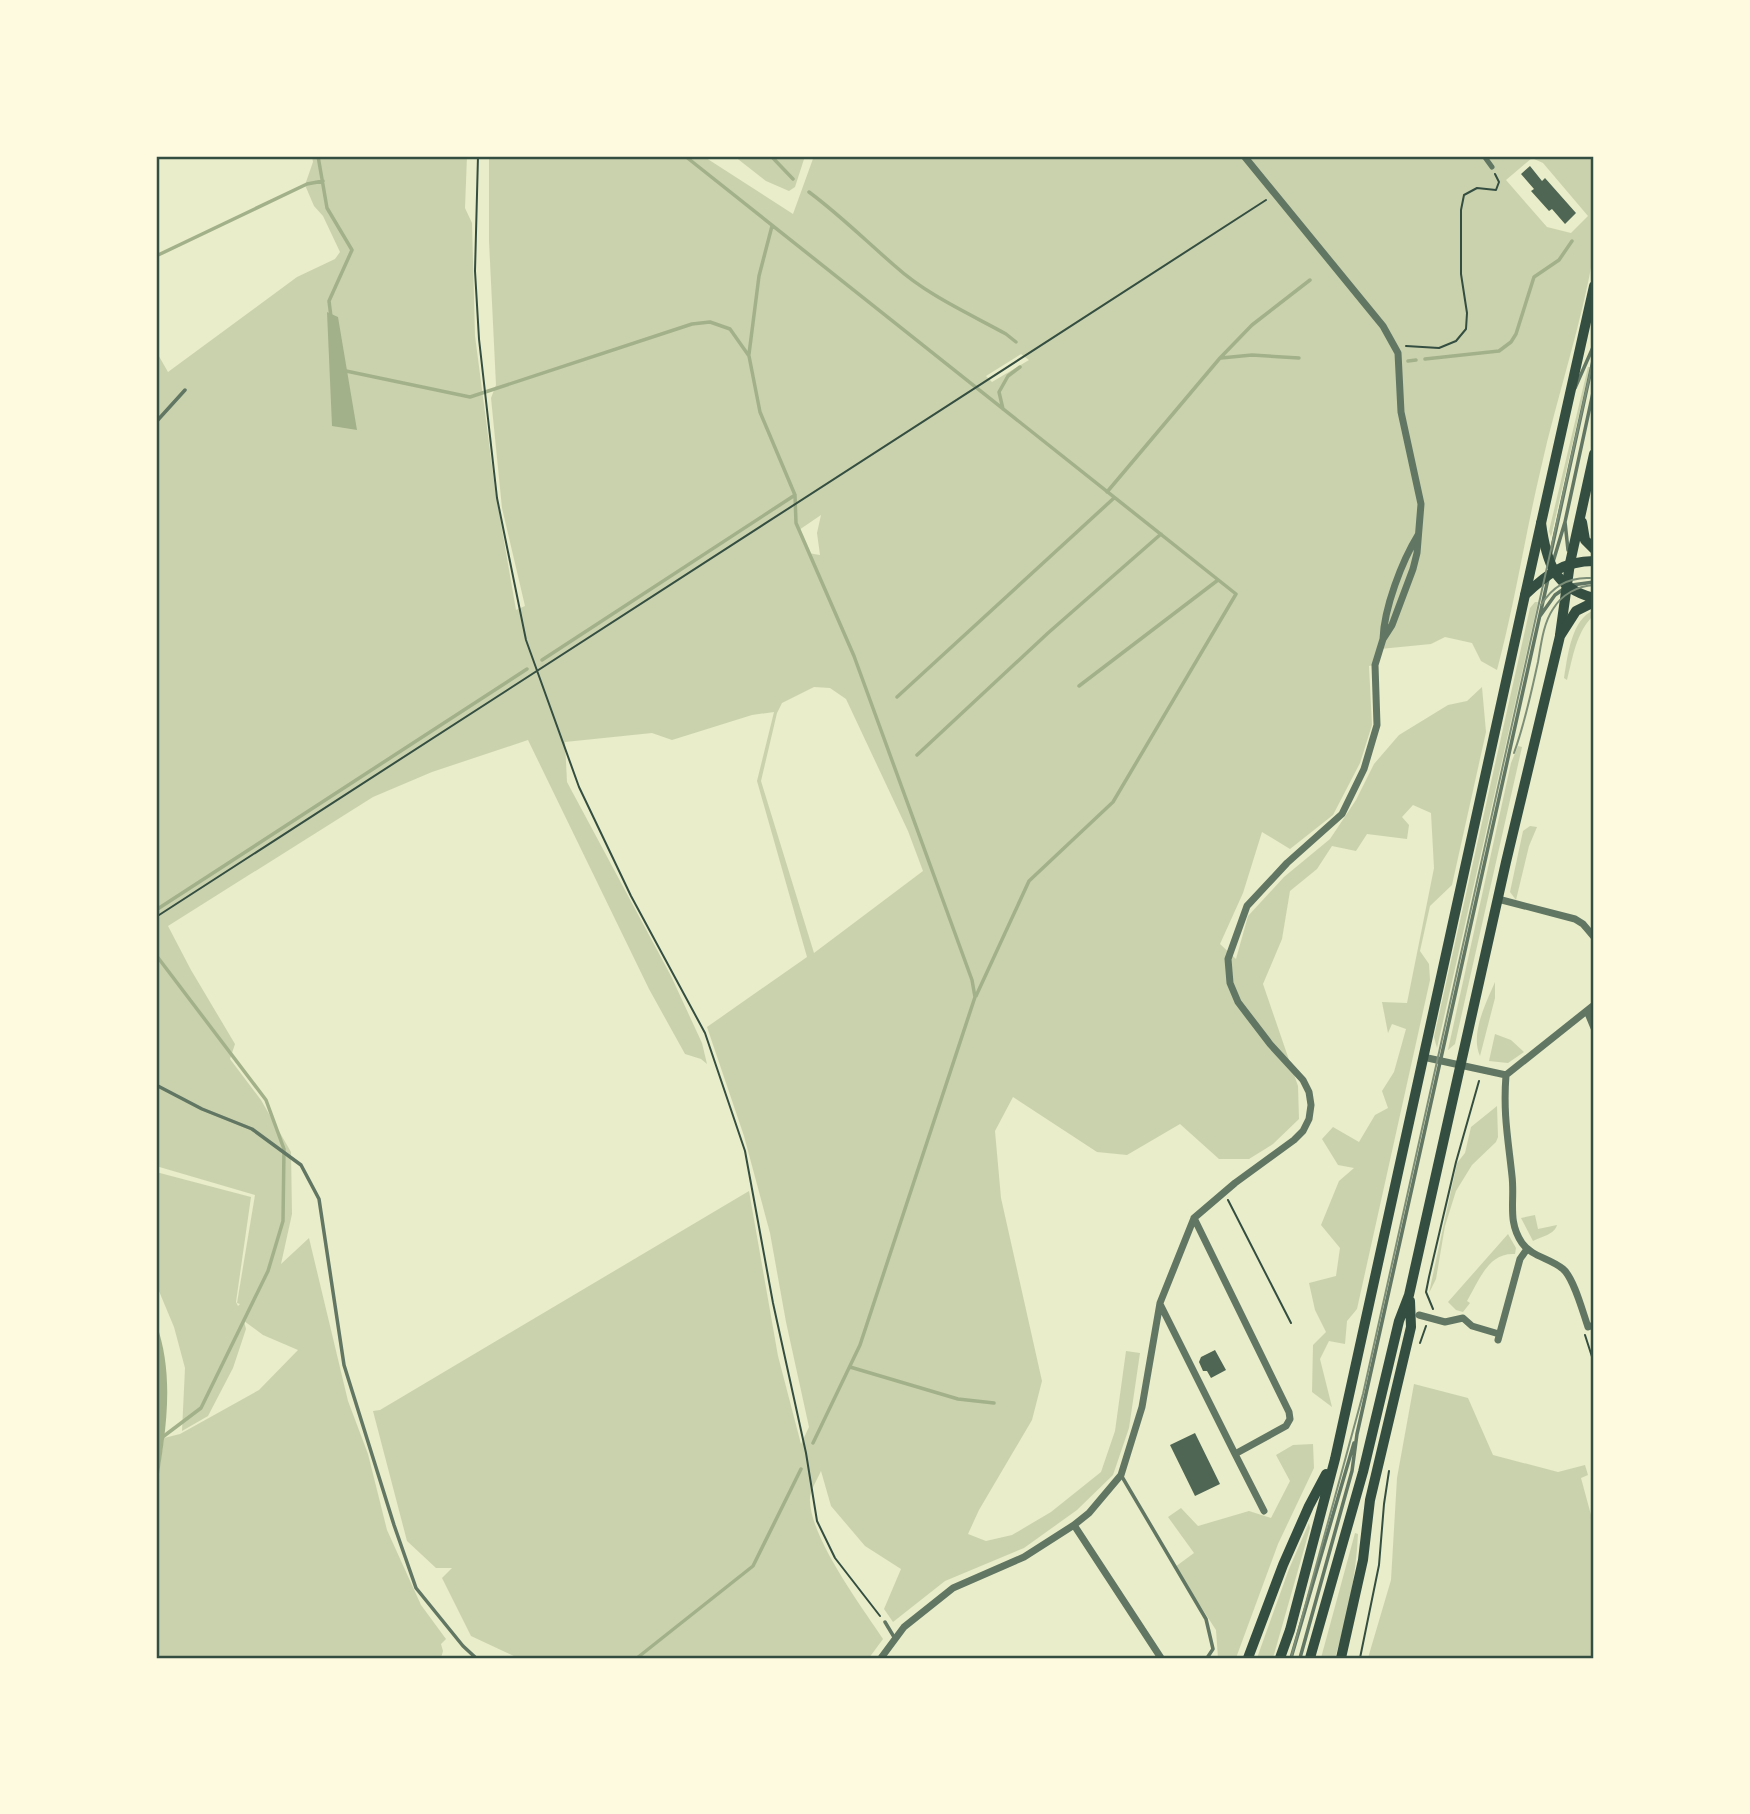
<svg xmlns="http://www.w3.org/2000/svg" width="1750" height="1814" font-family="Mulish,sans-serif">
<style>
.green{fill:#cad2ad;fill-rule:evenodd}
.water{fill:#a3b18a}
.lines{fill:none;stroke-linecap:round;stroke-linejoin:round}
.stream{stroke:#a3b18a;stroke-width:3.5}
.building{fill:#4f6655}
.path{stroke:#344e41;stroke-width:2}
.service{stroke:#617663;stroke-width:3.5}
.pedestrian{stroke:#617663;stroke-width:5}
.minor{stroke:#617663;stroke-width:7}
.secondary{stroke:#344e41;stroke-width:10}
.primary{stroke:#344e41;stroke-width:10}
.tram{stroke:#7c8e77;stroke-width:2}
.neatline{fill:none;stroke:#344e41;stroke-width:2.5}
</style>
<rect width="100%" height="100%" fill="#e9edc9"/>
<!-- green -->
<path class="green" d="M312,156H467L465,208L472,223L475,336L495,489L516,610L525,606L502,508L491,398L496,385L489,241V156H703L793,214L814,156H1594C1594,185 1598,224 1594,251C1582,324 1557,396 1541,468C1525,535 1515,603 1497,670L1481,661L1472,643L1445,637L1431,644L1380,649L1375,665L1369,666L1372,725L1360,763L1333,815L1290,849L1262,832L1243,893L1220,944L1236,959L1248,916L1284,877L1330,839L1356,800L1374,764L1399,735L1448,705L1467,701L1482,687L1486,732L1452,885L1430,906L1420,951L1429,964L1430,980L1357,1309L1347,1321L1345,1344L1329,1341L1320,1359L1332,1407L1312,1392L1313,1345L1326,1332L1315,1310L1309,1283L1336,1276L1340,1248L1321,1225L1339,1181L1354,1168L1338,1165L1322,1139L1333,1127L1359,1142L1375,1115L1388,1108L1382,1091L1394,1072L1406,1029L1392,1024L1388,1033L1382,1002L1407,1003L1434,868L1431,813L1413,805L1402,817L1409,825L1407,839L1367,834L1356,851L1332,846L1317,869L1290,891L1282,939L1263,984L1298,1086L1299,1119L1273,1144L1249,1159H1219L1180,1124L1127,1155L1097,1152L1013,1097L995,1131L1001,1198L1042,1381L1032,1420L979,1510L968,1534L986,1541L1012,1535L1051,1512L1101,1472L1115,1431L1126,1351L1140,1353L1129,1428L1113,1475L1077,1510L1024,1548L945,1581L893,1622L884,1609L901,1569L865,1546L831,1506L821,1471C817,1480 809,1492 810,1501C811,1539 862,1607 883,1639L869,1658H518L471,1636L442,1578L452,1568H436L407,1541L373,1411L380,1410L749,1191L778,1356L801,1444L809,1427L786,1322L770,1233L744,1136L707,1027L807,957L757,781L774,712L752,715L672,740L652,733L565,742L567,782L671,976L702,1043L707,1064L701,1059L685,1054L649,989L528,740L432,772L373,797L168,926L191,970L235,1044L230,1059L261,1100L291,1152L292,1214L281,1264L309,1238L348,1401L368,1454L387,1530L421,1605L446,1639L441,1644L443,1651L441,1658H160L156,1641V1493L164,1438L180,1434L259,1390L298,1350L263,1335L244,1321L246,1329L233,1368L208,1416L182,1431L185,1368L174,1327L156,1284V1172L251,1197L236,1302L238,1306L240,1304L237,1303L255,1195L156,1166V351L168,372L297,277L335,259L340,252L323,216L314,206L305,185L313,162ZM1532,158L1543,163L1588,216L1571,233L1547,227L1506,180ZM1021,354L1029,360L992,382L986,376ZM821,515L817,533L820,555L808,553L799,530ZM814,687L830,688L846,699L908,831L923,871L814,953L761,781L777,713L782,703Z
M734,156H805L795,187L789,191L766,181Z
M1588,367H1590L1551,537L1549,531Z
M1535,602H1538L1437,1048L1434,1037L1530,608Z
M1594,610V615C1576,632 1573,657 1567,680L1564,678C1568,655 1571,620 1594,610Z
M1518,746L1522,747L1455,1044L1448,1050L1511,763Z
M1530,826L1537,827L1529,846L1516,900L1510,892L1523,831Z
M1495,982V998L1480,1056C1470,1034 1486,1003 1495,982Z
M1495,1034L1511,1040L1524,1052L1508,1063L1489,1061Z
M1497,1106L1498,1137L1496,1142L1472,1165L1456,1191L1445,1226L1436,1279L1429,1293L1457,1163L1465,1153L1471,1127Z
M1535,1215L1538,1229L1557,1225C1555,1234 1541,1237 1533,1241L1521,1218Z
M1508,1234L1516,1248L1515,1254C1488,1252 1479,1281 1467,1301L1470,1303L1463,1312L1456,1310L1448,1302Z
M1414,1384L1468,1398L1493,1455L1558,1472L1585,1465L1588,1475L1581,1478L1594,1526V1658H1368L1391,1580L1397,1478Z
M1313,1444L1314,1468L1278,1544L1236,1658H1218L1216,1630L1175,1567L1194,1553L1168,1517L1181,1508L1198,1526L1249,1511L1271,1518L1290,1481L1276,1455L1293,1445Z
M1309,1523L1310,1528L1273,1658H1257L1289,1569Z
M1355,1533L1358,1534C1356,1577 1347,1618 1335,1658H1321Z"/>
<!-- water -->
<path class="water" d="M327,312L338,317L357,430L332,426Z
M156,1323C176,1378 165,1436 156,1493Z"/>
<g class="lines">
<!-- stream -->
<path class="stream" d="M318,156L327,208L352,250L329,301L331,317
M685,156L1236,594L1113,802L1029,881L976,996
M771,156L793,179
M809,192C840,215 866,241 895,266C927,295 968,313 1006,334L1016,342
M156,256L307,184L323,181
M749,354L759,276L772,226
M1221,358L1252,355L1299,358
M1425,359L1499,351L1511,342L1516,334L1534,277L1559,260L1572,241
M1408,361L1416,360
M346,371L470,397L692,324L710,322L730,329L749,356L760,412L795,495L796,523L854,656L972,980L975,997L860,1345L813,1443
M1003,409L999,392L1008,376L1020,367
M1107,492L1220,358L1252,325L1310,280
M542,660L795,495
M1079,686L1218,580
M897,697L1114,498
M917,755L1048,633L1161,534
M156,910L527,669
M156,955L266,1100L284,1149L283,1221L268,1271L201,1408L156,1442
M850,1367L958,1399L994,1403
M637,1658L753,1566L801,1469"/>
</g>
<!-- building -->
<path class="building" d="M1530,166L1542,181L1545,178L1576,213L1565,224L1552,209L1549,211L1531,191L1534,189L1521,174Z
M1215,1350L1226,1370L1211,1378L1207,1371H1203L1199,1362L1201,1357Z
M1195,1433L1220,1484L1195,1496L1170,1445Z"/>
<g class="lines">
<!-- path -->
<path class="path" d="M478,156L475,271L479,339L497,498L526,640L579,787L631,896L705,1033L745,1151L773,1303L806,1453L817,1521L835,1558L880,1616
M1406,346L1439,348L1456,341L1466,329L1467,313L1461,274V210L1464,195L1477,188L1496,190L1499,182L1495,174
M156,917L1266,200
M1228,1200L1291,1323
M1433,1309L1426,1292L1429,1277L1456,1162L1479,1081
M1585,1335L1594,1363
M1420,1343L1426,1326
M1360,1658L1379,1565L1384,1504L1389,1471"/>
<!-- service -->
<path class="service" d="M1575,388L1594,345
M156,422L185,390
M1568,550L1565,522L1594,388
M1551,552L1594,356
M1553,562L1565,522
M1572,585L1594,582
M1540,616L1555,595L1565,588
M156,1085L202,1109L252,1129L301,1165L319,1199L344,1365L394,1525L416,1588L463,1646L476,1658
M1121,1475L1206,1619L1213,1649L1207,1658
M885,1622L894,1637
M1291,1658L1354,1443
M1300,1658L1352,1471L1357,1434L1548,579"/>
<!-- pedestrian -->
<path class="pedestrian" d="M1484,156L1492,167"/>
<!-- minor -->
<path class="minor" d="M1383,639C1384,608 1402,561 1418,535
M1498,899L1575,919L1583,924L1594,937
M1594,1005L1506,1075C1503,1114 1508,1138 1512,1176C1515,1201 1507,1221 1522,1243C1532,1257 1550,1258 1563,1269C1574,1278 1583,1313 1588,1327L1594,1325
M1587,1011L1594,1028
M1423,1057L1506,1075
M1160,1304L1235,1454L1286,1426L1290,1419L1289,1412L1194,1218
M1419,1315L1445,1322L1463,1318L1472,1326L1499,1334
M1498,1340L1520,1259L1527,1249
M1235,1454L1264,1511
M1074,1525L1161,1658
M881,1658L904,1627L953,1588L1024,1557L1074,1525L1089,1513L1121,1475L1142,1407L1160,1303L1194,1218L1235,1183L1294,1140L1303,1131L1309,1119L1311,1105L1309,1092L1303,1080L1270,1044L1238,1002L1230,983L1228,959L1247,906L1287,863L1342,814L1364,769L1377,725L1375,665L1383,639L1392,625L1413,569L1417,553L1421,504L1401,412L1398,353L1383,326L1244,156"/>
<!-- secondary -->
<path class="secondary" d="M1582,522L1585,540L1594,549
M1525,595L1594,286
M1560,635L1570,563L1594,454"/>
<!-- primary -->
<path class="primary" d="M1541,523C1546,561 1554,588 1594,598
M1248,1658L1283,1565L1309,1506L1326,1474
M1280,1658L1290,1630L1335,1459L1525,595C1546,575 1563,561 1594,561
M1310,1658L1363,1472L1399,1321L1409,1295L1506,862L1560,636L1576,611L1594,602
M1341,1658L1363,1560L1370,1500L1411,1327L1410,1301"/>
<!-- tram -->
<path class="tram" d="M1541,605C1552,587 1569,577 1590,578
M1514,753C1525,723 1531,693 1538,662C1541,645 1543,624 1553,609C1562,594 1578,586 1594,585
M1291,1658L1363,1394L1594,356"/>
</g>
<!-- border -->
<rect width="1750" height="1814" fill="none" stroke="#fefae0" stroke-width="315"/>
<rect x="158" y="158" width="1434" height="1499" class="neatline"/>
</svg>
